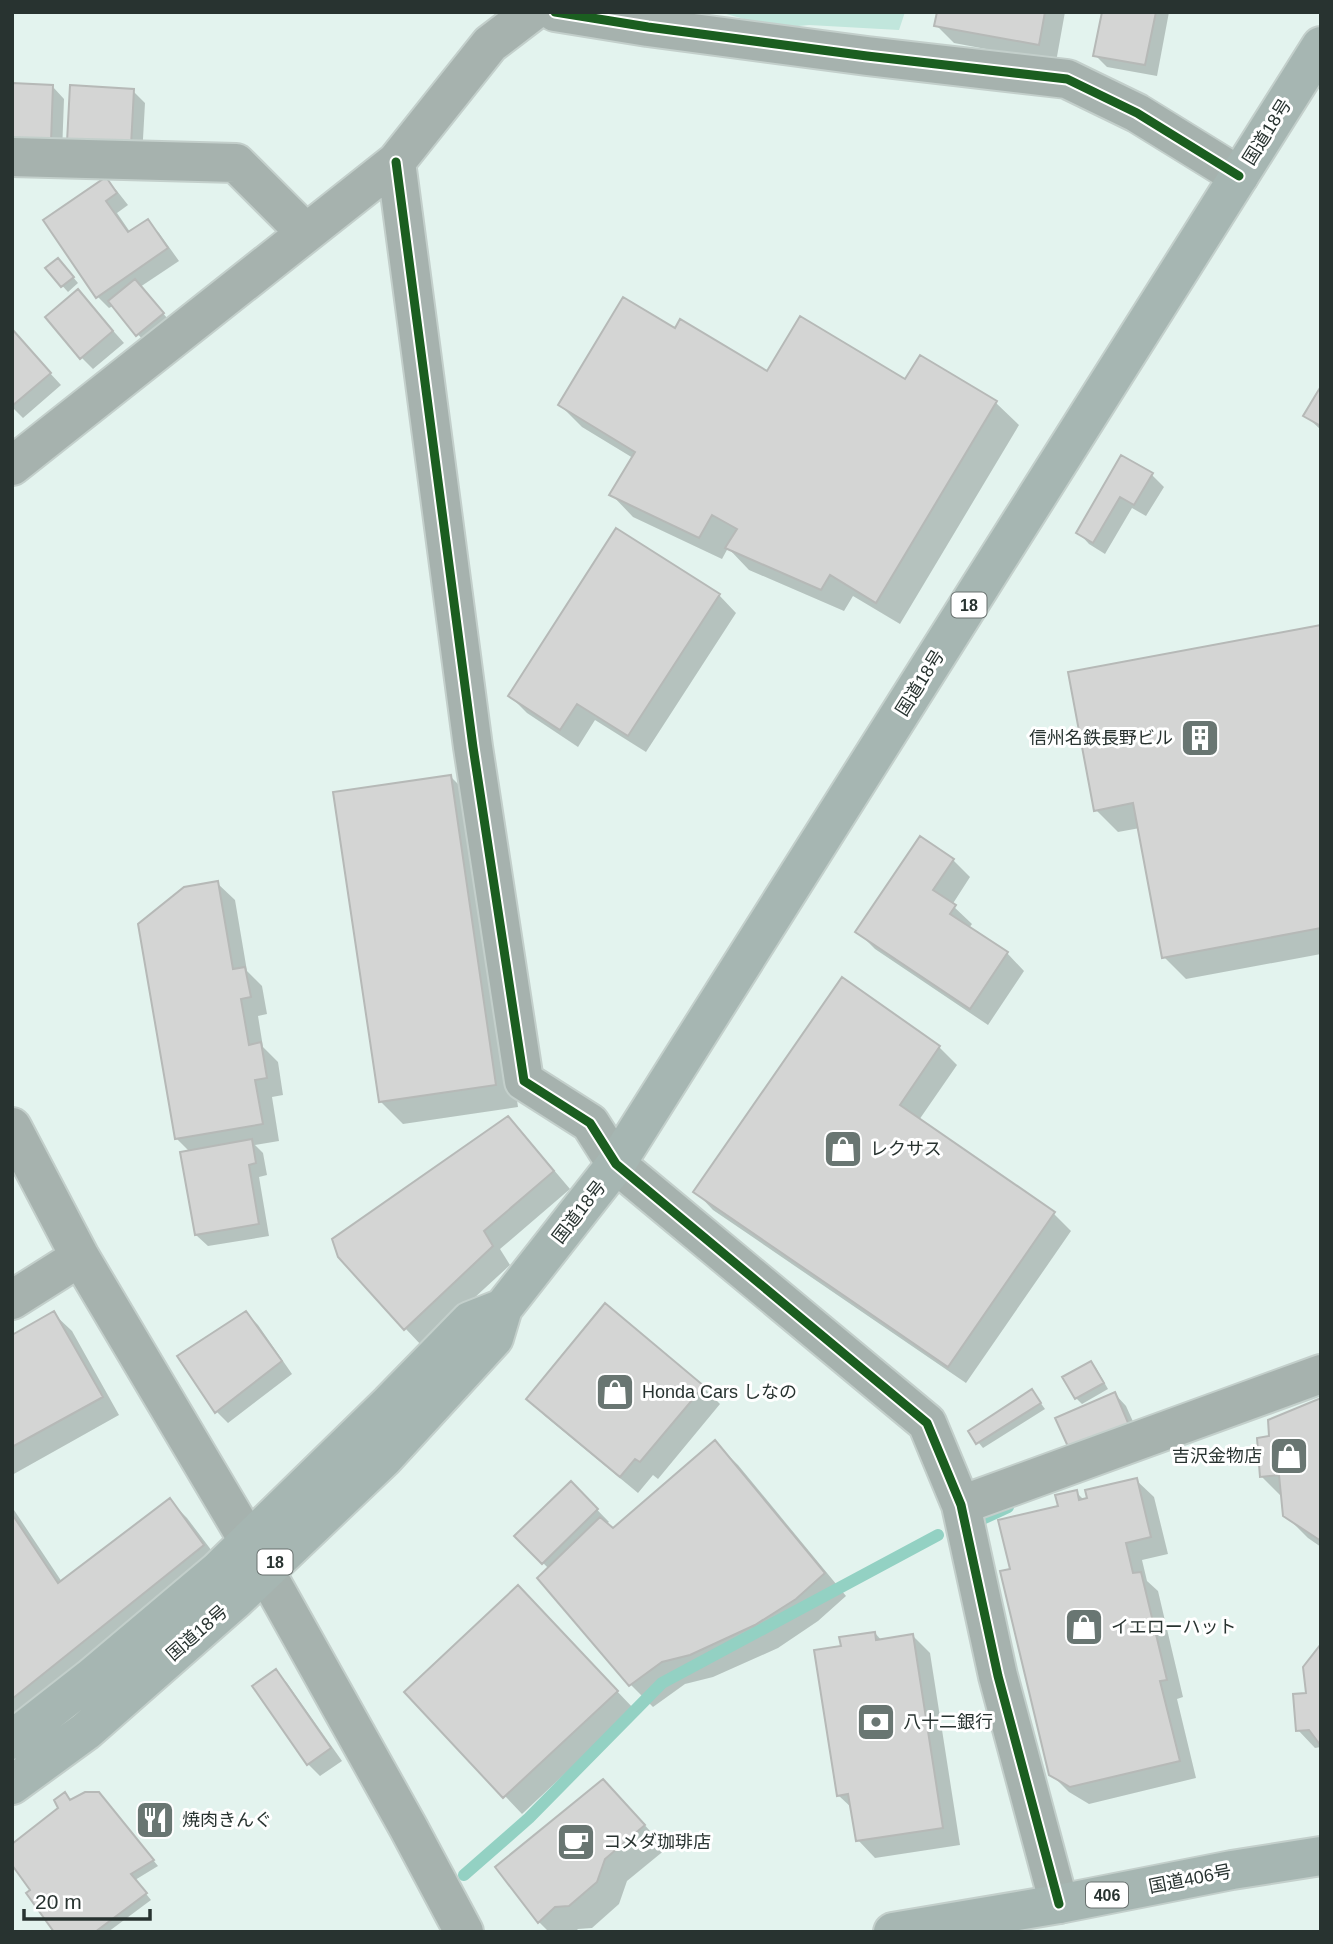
<svg xmlns="http://www.w3.org/2000/svg" width="1333" height="1944" font-family="Helvetica,'Noto Sans JP',sans-serif">
<style>
.green{fill:#c1e6dc}
.shadow{fill:#0003}
.lines{fill:none;stroke-linecap:round;stroke-linejoin:round}
.stream{stroke:#93d1c3;stroke-width:12}
.building{fill:#d4d5d4;stroke:#b6b9b7;stroke-width:2}
.minor-casing{stroke:#c3cfcb;stroke-width:42}
.trunk-casing{stroke:#c3cfcb;stroke-width:42}
.minor{stroke:#a6b2ae;stroke-width:38}
.trunk{stroke:#a6b6b2;stroke-width:38}
.cycleway-casing{stroke:#fff;stroke-width:13}
.cycleway{stroke:#1b5e20;stroke-width:9}
.labels{text-anchor:middle;stroke-width:6;stroke-linejoin:round;paint-order:stroke}
.shield{fill:#fff;stroke:#68706e;stroke-width:2}
.shield-label{font-size:16px;font-weight:bold;fill:#283330}
.street-label{font-size:18px;fill:#283330;stroke:#fff}
.poi-label{font-size:18px;fill:#283330;stroke:#fff;text-anchor:start}
</style>
<rect width="100%" height="100%" fill="#e3f3ee"/>
<!-- green -->
<path class="green" d="M719,12H905L899,30L809,25L777,28Z"/>
<!-- shadow -->
<path class="shadow" d="M939,12H1065L1056,62L954,43L936,25Z
M1103,12H1169L1157,76L1107,67L1095,55Z
M53,87L64,99L62,153L12,150Z
M133,91L145,103L142,157L80,154Z
M106,179L117,191L128,205L117,213L130,232L147,221L159,233L179,261L140,287L168,319L143,340L113,306L109,308L98,297Z
M63,265L78,283L68,292L47,269Z
M78,291L124,343L93,369L81,357Z
M676,331L767,373L906,382L921,357L996,403L1019,425L900,624L853,596L844,611L749,570L728,548L722,559L633,517L611,494L633,458L582,427L560,405Z
M12,332L61,385L23,418L12,407Z
M1321,389V430L1306,416Z
M1121,457L1152,475L1164,487L1146,516L1132,508L1105,554L1089,544L1078,532Z
M719,595L736,613L646,752L595,720L578,747L527,713L510,696Z
M1321,627V954L1186,979L1164,957L1140,828L1118,832L1096,810Z
M450,776L473,799L518,1107L403,1124L380,1101Z
M953,860L970,877L952,905L972,924L969,928L1007,953L1024,971L988,1025L875,949L858,932Z
M217,883L235,900L247,971L262,986L267,1014L258,1016L263,1047L278,1062L283,1095L272,1097L279,1141L255,1145L263,1153L267,1175L259,1177L269,1236L208,1246L196,1235L190,1152L176,1138Z
M842,980L939,1047L957,1065L919,1120L1054,1214L1071,1231L966,1383L713,1210L696,1192Z
M508,1119L525,1136L570,1189L500,1249L510,1265L422,1346L405,1328Z
M246,1313L258,1325L292,1374L228,1423L217,1412Z
M54,1314L72,1331L119,1415L12,1475V1396Z
M1091,1363L1096,1368L1108,1389L1082,1404L1076,1398Z
M703,1387L720,1404L658,1479L653,1475L638,1493L545,1416L528,1399Z
M1032,1391L1045,1409L983,1448L970,1432Z
M1115,1394L1126,1406L1140,1437L1083,1462Z
M1321,1400V1547L1308,1538L1285,1515L1283,1498L1261,1476L1271,1438Z
M715,1443L738,1465L846,1596L818,1621L778,1648L713,1677L685,1684L653,1707L630,1684L549,1569L517,1536L571,1483L609,1522L606,1524L613,1530Z
M1136,1480L1154,1497L1168,1554L1142,1560L1147,1581L1158,1591L1183,1697L1177,1699L1196,1778L1089,1804L1069,1792L1051,1774L1012,1570L1060,1507L1076,1492L1085,1501Z
M170,1501L187,1518L221,1563L12,1730V1507L62,1582Z
M535,1605L634,1709L522,1814L407,1692Z
M875,1633L882,1641L913,1636L930,1653L960,1845L875,1858L858,1840L853,1809L838,1795L843,1648Z
M1321,1647V1747L1315,1748L1298,1730Z
M276,1671L287,1683L342,1761L320,1776L308,1764Z
M104,1800L158,1866L135,1880L151,1900L108,1932H56L32,1890L71,1801Z
M626,1804L666,1849L627,1881L619,1904L592,1928L578,1929L575,1932H549L539,1922L498,1868Z"/>
<g class="lines">
<!-- stream -->
<path class="stream" d="M978,1521L1008,1507
M464,1875L529,1818L662,1683L938,1535"/>
</g>
<!-- building -->
<path class="building" d="M937,12H1045L1039,45L934,26Z
M1102,12H1156L1145,65L1093,56Z
M12,83L53,85L51,142L12,140Z
M70,85L134,89L131,146L67,142Z
M106,177L117,193L106,201L128,232L148,219L168,248L96,298L43,220Z
M58,258L74,277L61,287L45,268Z
M135,279L164,313L136,336L108,301Z
M78,289L113,331L80,359L45,317Z
M623,297L675,328L680,319L767,371L800,316L905,379L920,355L997,401L876,603L830,575L821,590L725,548L737,529L712,515L699,538L609,495L635,452L558,405Z
M12,329L51,373L12,406Z
M1321,386V426L1303,416Z
M1121,455L1153,473L1134,505L1120,497L1093,543L1076,533Z
M616,528L720,594L628,736L577,704L560,730L508,696Z
M1321,625V928L1162,958L1133,803L1094,811L1068,672Z
M451,775L496,1085L379,1102L333,792Z
M920,836L954,859L933,890L956,905L950,914L1008,952L970,1009L855,932Z
M218,881L233,969L245,967L251,997L241,999L249,1045L261,1042L267,1078L255,1080L263,1124L175,1139L138,924L184,887Z
M842,977L940,1046L900,1105L1055,1212L948,1367L693,1192Z
M508,1116L554,1171L484,1231L493,1246L404,1330L338,1257L332,1239Z
M252,1139L256,1163L249,1165L259,1224L195,1235L180,1152Z
M605,1303L704,1386L640,1462L635,1459L620,1477L526,1399Z
M54,1311L103,1397L12,1447V1335Z
M246,1311L282,1361L215,1413L177,1356Z
M1091,1361L1104,1383L1075,1399L1062,1377Z
M1032,1389L1041,1403L976,1444L968,1431Z
M1115,1392L1129,1425L1070,1451L1055,1418Z
M1321,1398V1541L1283,1516L1279,1475L1260,1477L1257,1438L1269,1436L1268,1420Z
M715,1440L825,1573L796,1599L755,1625L690,1655L662,1662L629,1686L537,1578L600,1517L613,1528Z
M1137,1478L1151,1537L1126,1543L1133,1573L1141,1572L1167,1680L1160,1681L1180,1761L1070,1787L1049,1775L1000,1571L1010,1569L998,1520L1058,1506L1055,1495L1077,1490L1079,1500L1087,1498L1085,1490Z
M571,1481L598,1509L542,1564L514,1536Z
M170,1498L204,1545L12,1699V1514L58,1583Z
M518,1585L618,1691L503,1798L404,1692Z
M875,1632L876,1640L913,1634L943,1828L856,1841L848,1794L837,1796L814,1650L841,1646L839,1637Z
M1321,1644V1746L1309,1730L1296,1731L1293,1694L1306,1693L1303,1667Z
M276,1669L331,1748L307,1765L252,1686Z
M603,1779L645,1825L605,1859L597,1882L569,1906L555,1907L538,1923L495,1867Z
M65,1792L70,1800L85,1792H99L154,1860L131,1874L147,1893L95,1932H54L26,1893L30,1890L12,1865V1844L58,1808L54,1800Z"/>
<g class="lines">
<!-- minor casing -->
<g class="minor-casing">
<path id="minor" d="M555,12L648,27L867,56L1067,79L1137,113L1239,176
M12,157L236,163L306,233
M396,162L473,747L524,1081L590,1123L616,1164L927,1423L961,1505L998,1676L1059,1904
M12,466L396,162L490,44L532,12
M12,1127L80,1257L249,1542
M12,1300L80,1257
M961,1505L1321,1374
M265,1571L408,1827L464,1932"/>
</g>
<!-- trunk casing -->
<g class="trunk-casing">
<path id="trunk" d="M12,1740L91,1678L218,1571L390,1403L470,1321L503,1308
M12,1785L86,1731L235,1600L384,1458L494,1338L503,1308L616,1164L1321,46
M893,1932L1059,1904L1232,1870L1321,1856"/>
</g>
<!-- minor -->
<use href="#minor" class="minor"/>
<!-- trunk -->
<use href="#trunk" class="trunk"/>
<!-- cycleway casing -->
<g class="cycleway-casing">
<path id="cycleway" d="M555,12L648,27L867,56L1067,79L1137,113L1239,176
M396,162L473,747L524,1081L590,1123L616,1164L927,1423L961,1505L998,1676L1059,1904"/>
</g>
<!-- cycleway -->
<use href="#cycleway" class="cycleway"/>
</g>
<!-- icons -->
<defs>
<g id="building-square" transform="scale(2.0125)"><rect x="-9" y="-9" width="18" height="18" rx="4" fill="#697672" stroke="#fff"/><path d="M-4-6H4V6H1V3H-1V6H-4ZM-2.5-4.3h1.7v1.8h-1.7ZM.8-4.3h1.7v1.8H.8ZM-2.5-1h1.7V.8h-1.7ZM.8-1h1.7V.8H.8Z" fill="#fff"/></g>
<g id="shop-square" transform="scale(2.0125)"><rect x="-9" y="-9" width="18" height="18" rx="4" fill="#697672" stroke="#fff"/><path d="M-5-2.5h2.3a2.7 3.5 0 0 1 5.4 0H5L5.5 6h-11ZM-1.5-2.5h3a1.5 2.3 0 0 0-3 0Z" fill="#fff"/></g>
<g id="bank-square" transform="scale(2.0125)"><rect x="-9" y="-9" width="18" height="18" rx="4" fill="#697672" stroke="#fff"/><path d="M-6-4H6V4H-6ZM0-2.3a2.3 2.3 0 1 0 0 4.6a2.3 2.3 0 1 0 0-4.6Z" fill="#fff"/></g>
<g id="restaurant-square" transform="scale(2.0125)"><rect x="-9" y="-9" width="18" height="18" rx="4" fill="#697672" stroke="#fff"/><path d="M-5-6h1v4h1v-4h1v4h1v-4h1v5L-1.5 .5V6h-2V.5L-5-1ZM5-6V6H3V1.5H1.5Q1.5-4 5-6Z" fill="#fff"/></g>
<g id="cafe-square" transform="scale(2.0125)"><rect x="-9" y="-9" width="18" height="18" rx="4" fill="#697672" stroke="#fff"/><path d="M-5.5-4.5H6V0H3Q3 3.5 0 3.5H-2.5Q-5.5 3.5-5.5 0ZM3-3.2v2h1.7v-2ZM-6 4.5H4V6H-6Z" fill="#fff"/></g>
</defs>
<g fill-rule="evenodd">
<use href="#building-square" x="1200" y="738"/>
<use href="#shop-square" x="843" y="1149"/>
<use href="#shop-square" x="615" y="1392"/>
<use href="#shop-square" x="1289" y="1456"/>
<use href="#shop-square" x="1084" y="1627"/>
<use href="#bank-square" x="876" y="1722"/>
<use href="#restaurant-square" x="155" y="1820"/>
<use href="#cafe-square" x="576" y="1842"/>
</g>
<g class="labels">
<!-- shield labels -->
<g class="shield">
<rect x="951.5" y="592.5" width="35" height="25" rx="5"/>
<rect x="257.5" y="1549.5" width="35" height="25" rx="5"/>
<rect x="1086" y="1882.5" width="42" height="25" rx="5"/>
</g>
<g class="shield-label">
<text x="969" y="611">18</text>
<text x="275" y="1568">18</text>
<text x="1107" y="1901">406</text>
</g>
<!-- street labels -->
<g class="street-label">
<text transform="translate(1267 132) rotate(-58)" y="6">国道18号</text>
<text transform="translate(920 683) rotate(-58)" y="6">国道18号</text>
<text transform="translate(579 1212) rotate(-52)" y="6">国道18号</text>
<text transform="translate(197 1633) rotate(-41)" y="6">国道18号</text>
<text transform="translate(1190 1879) rotate(-11)" y="6">国道406号</text>
</g>
<!-- poi labels -->
<g class="poi-label">
<text x="1173" y="744" text-anchor="end">信州名鉄長野ビル</text>
<text x="870" y="1155">レクサス</text>
<text x="642" y="1398">Honda Cars しなの</text>
<text x="1262" y="1462" text-anchor="end">吉沢金物店</text>
<text x="1111" y="1633">イエローハット</text>
<text x="903" y="1728">八十二銀行</text>
<text x="182" y="1826">焼肉きんぐ</text>
<text x="603" y="1848">コメダ珈琲店</text>
</g>
</g>
<!-- border -->
<rect width="1333" height="1944" fill="none" stroke="#283330" stroke-width="28"/>
<!-- scale -->
<path d="M24 1909v10h126v-10" fill="none" stroke="#283330" stroke-width="3.5"/>
<text x="35" y="1909" font-size="21" fill="#283330" stroke="#ffffff" stroke-width="5" paint-order="stroke">20 m</text>
</svg>
